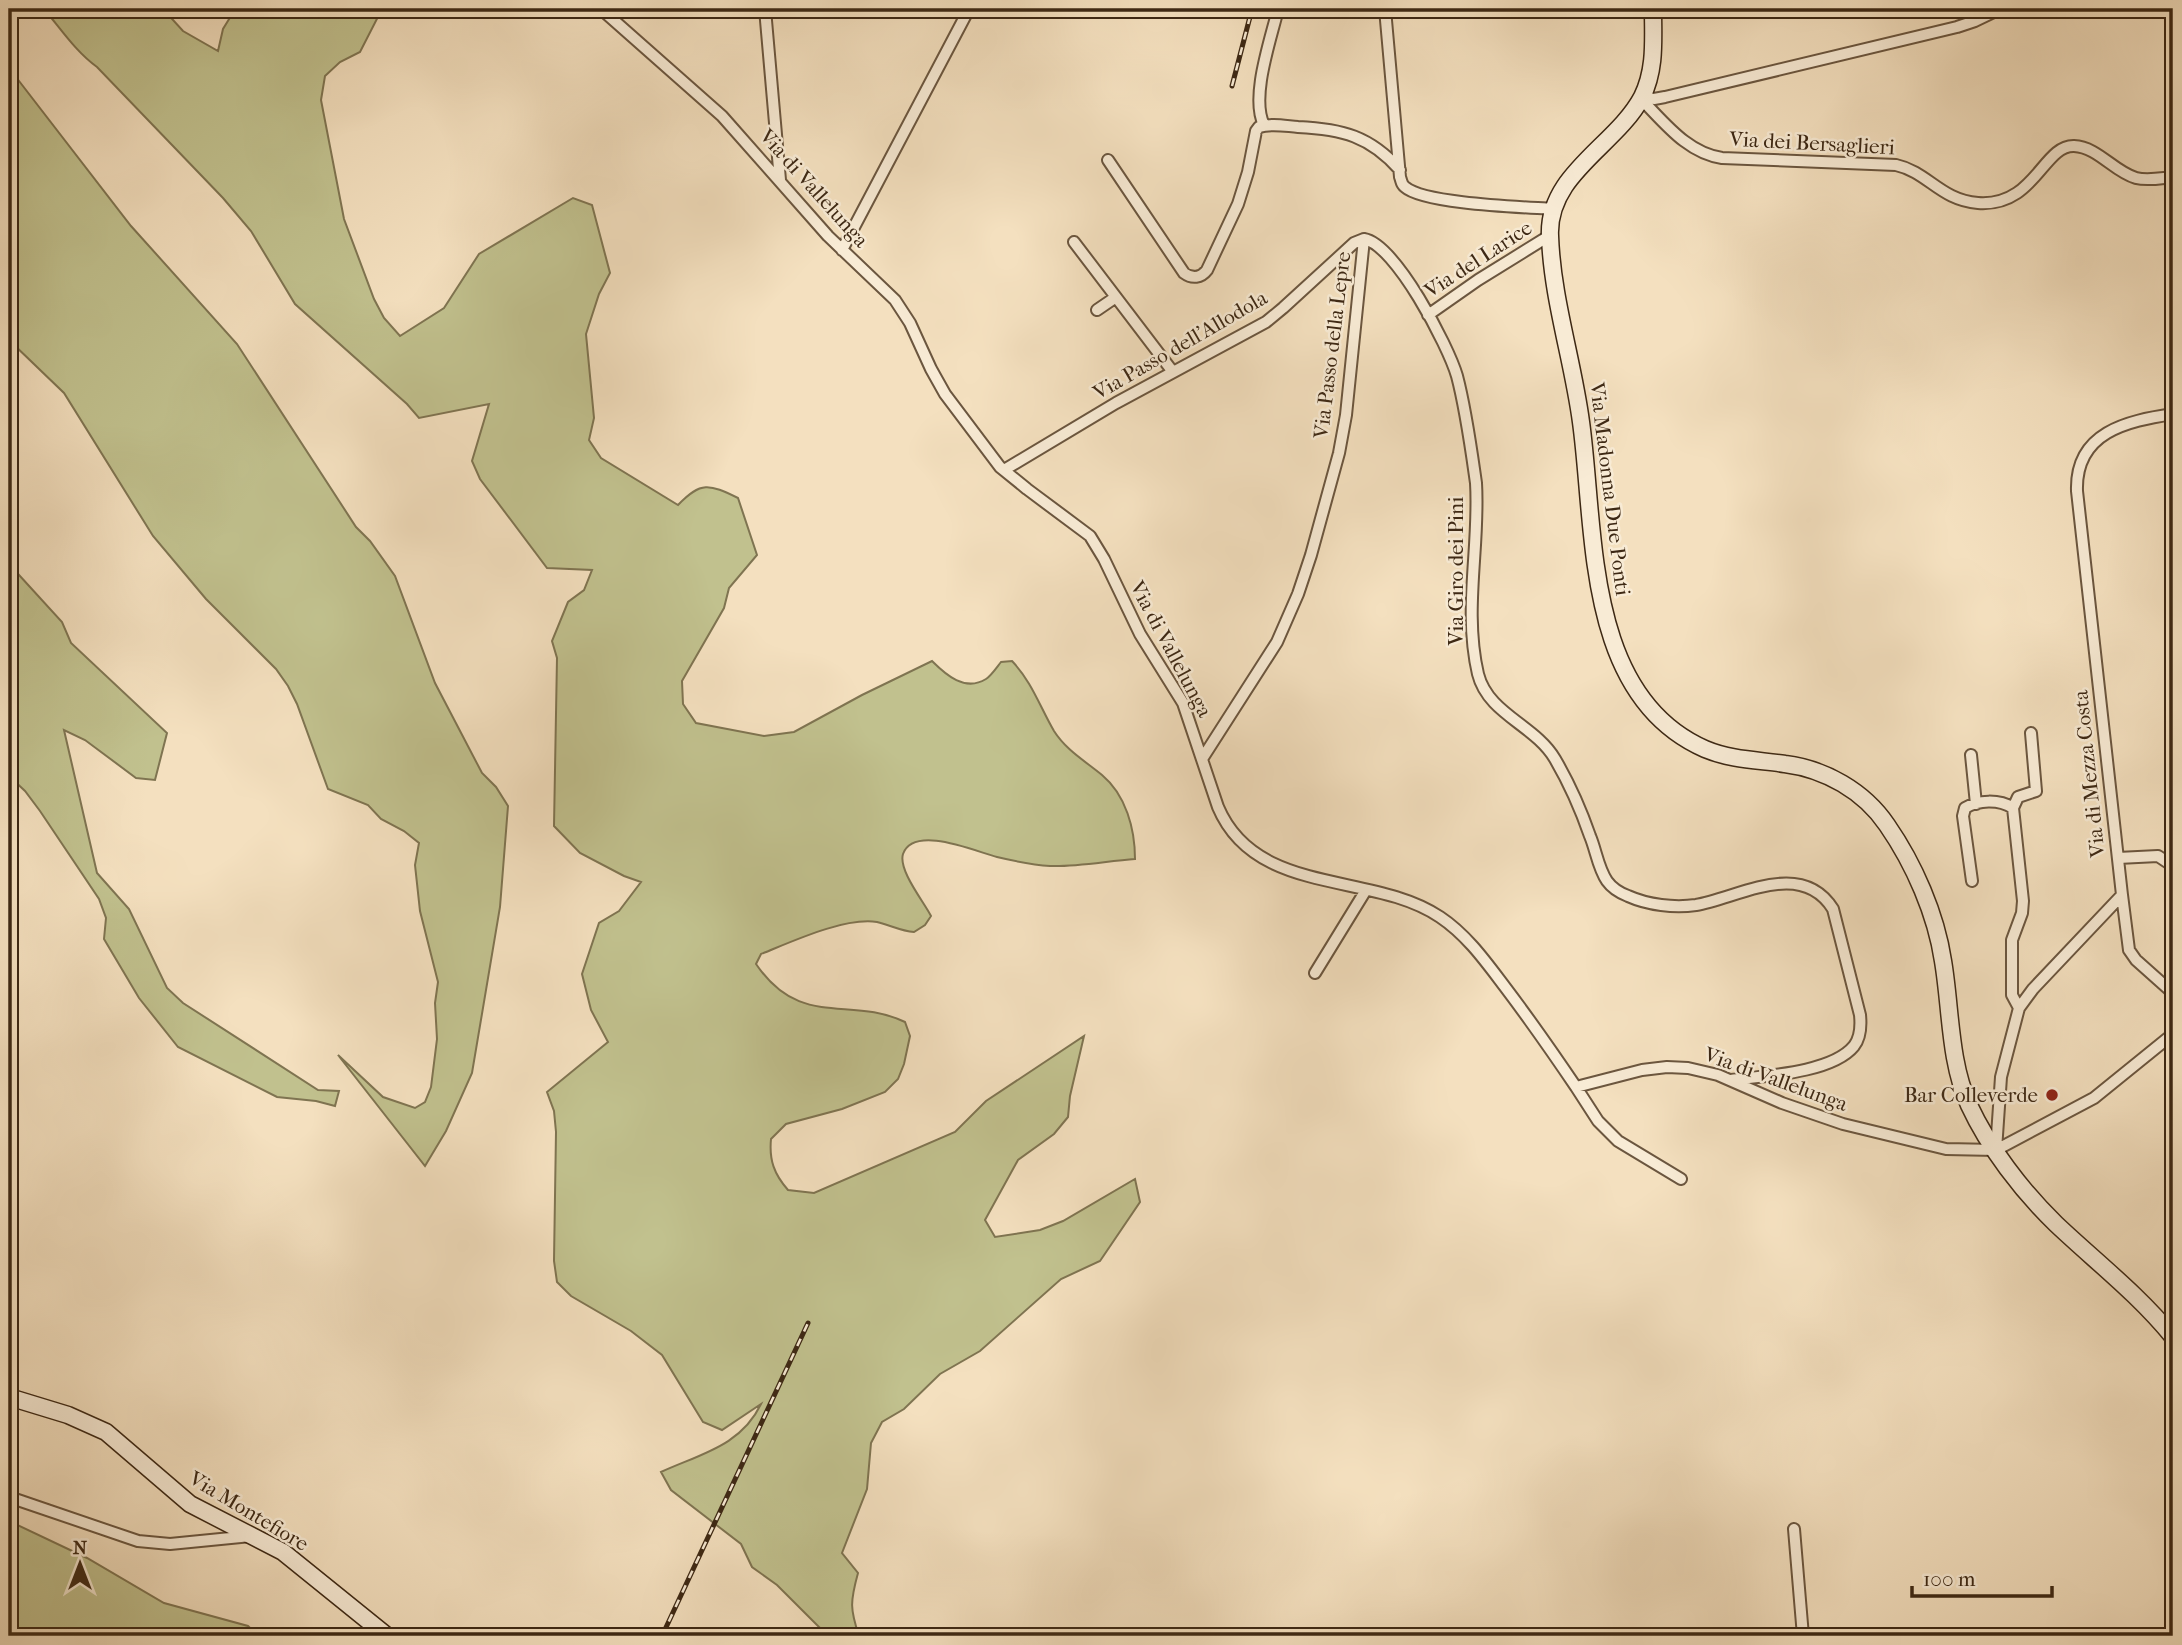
<svg xmlns="http://www.w3.org/2000/svg" width="2182" height="1645" font-family="'IM FELL French Canon',serif">
<style>
.green{fill:#c1c18e;stroke:#7f7451;stroke-width:2}
.lines{fill:none;stroke-linecap:round;stroke-linejoin:round}
.minor-casing{stroke:#6b563f;stroke-width:14}
.secondary-casing{stroke:#3d2814;stroke-width:19}
.minor{stroke:#f8ebd5;stroke-width:10}
.secondary{stroke:#f8ebd5;stroke-width:16}
.rail-casing{stroke:#3d2814;stroke-width:5}
.rail{stroke:#f8ebd5;stroke-width:2.5;stroke-dasharray:8;stroke-linecap:butt}
.poi-dot{fill:#8f2418;stroke:#f8ebd5;stroke-width:2.5}
.labels{text-anchor:middle;stroke-width:5;stroke-linejoin:round;paint-order:stroke}
.street-label{font-size:21px;fill:#3d2814;stroke:#f8ebd5}
.poi-label{font-size:21px;fill:#3d2814;stroke:#f8ebd5;text-anchor:end}
</style>
<rect width="100%" height="100%" fill="#f4e0bf"/>
<filter id="stains"><feTurbulence type="fractalNoise" baseFrequency=".00286" numOctaves="4"/><feColorMatrix values="0 0 0 0 .2 0 0 0 0 .09 0 0 0 0 .02 0 0 0 .5 -.17"/></filter>
<radialGradient id="worn" r=".72"><stop offset=".6" stop-color="#630" stop-opacity="0"/><stop offset="1" stop-color="#630" stop-opacity=".3"/></radialGradient>
<!-- green -->
<path class="green" d="M44,9H163L183,31L218,51L223,29L234,11L242,9H382L360,52L340,62L325,76L321,100L344,219L374,299L384,318L400,336L444,308L479,254L573,198L592,205L610,273L599,294L586,334L594,418L589,440L601,458L678,505C701,481 709,484 738,498L757,555L729,588L724,608L682,681L683,704L696,723L764,736L794,732L862,695L932,661C946,675 965,692 986,679C991,676 997,667 1001,662L1012,661C1032,682 1040,707 1054,731C1066,750 1085,761 1102,775C1126,795 1135,829 1135,859C1107,861 1077,867 1050,866C1032,865 1014,861 997,857C977,852 914,824 903,854C898,870 924,902 931,916L925,925L914,932C901,931 890,925 877,922C844,917 791,942 761,954L756,964C801,1030 849,995 905,1022L910,1036L904,1064L898,1079L885,1092L842,1109L786,1124L771,1139C769,1160 774,1174 788,1190L814,1193L955,1132L986,1101L1084,1036L1070,1096L1068,1117L1054,1134L1018,1160L985,1220L995,1237L1040,1230L1063,1221L1135,1179L1140,1202L1100,1261L1061,1279L980,1351L940,1374L904,1409L882,1422L871,1443L867,1489L842,1553L858,1573C850,1602 850,1609 859,1636H828L777,1585L752,1567L741,1544L671,1490L661,1472C700,1454 741,1446 761,1404L722,1430L703,1422L662,1355L631,1331L571,1296L557,1282L554,1261L556,1132L554,1111L547,1092L608,1042L591,1010L582,974L599,923L619,911L641,882L624,876L580,853L554,826L557,658L552,641L568,602L584,590L592,570L547,568L480,479L472,461L489,404L419,418L407,404L295,304L251,231L223,198L97,67C76,52 61,29 44,9Z
M9,68L131,226L237,344L356,527L370,541L395,576L435,683L482,773L496,787L508,806L500,907L472,1073L446,1131L425,1166L338,1055L383,1097L415,1108L425,1102L431,1087L437,1039L435,1003L438,982L420,911L415,865L419,843L404,831L381,819L368,805L328,789L297,704L288,686L276,669L206,599L153,536L64,393L9,340Z
M9,564L62,622L71,643L167,733L155,780L136,778L85,740L64,730L97,873L129,909L167,988L183,1003L318,1090L339,1091L335,1106L316,1101L277,1097L178,1047L139,998L104,939L106,918L99,899L40,811L25,791L9,776Z
M9,1521L87,1558L164,1603L248,1626L258,1636H9Z"/>
<g class="lines">
<!-- minor casing -->
<g class="minor-casing">
<path id="minor" d="M601,9L722,116L828,236L895,300L910,323L931,369L945,394L1000,467L1027,489L1090,536L1104,559L1140,634L1183,703L1218,807C1256,897 1372,871 1440,917C1467,935 1486,962 1505,987C1530,1020 1553,1053 1576,1087L1642,1070L1667,1067L1688,1068L1718,1075L1782,1103L1843,1124L1946,1149L1996,1150L2094,1098L2173,1034
M765,9L780,180
M1385,9L1400,177C1402,182 1401,184 1405,187C1424,204 1524,207 1553,209
M1642,96L1654,99L1665,97L1957,27L1975,21L2000,9
M1641,99C1664,122 1687,153 1722,158L1896,165C1928,172 1940,200 1978,203C2035,207 2043,145 2074,146C2098,147 2114,172 2136,178C2148,181 2161,178 2173,177
M1264,125C1250,97 1271,39 1278,9
M1108,160L1184,273C1192,279 1201,278 1207,270L1238,204L1248,172L1256,131L1259,127C1271,123 1285,126 1298,127C1342,129 1370,136 1400,170
M1364,239C1395,244 1448,345 1457,376C1466,410 1471,448 1476,483C1480,546 1463,610 1478,674C1488,714 1535,725 1555,759C1569,783 1581,810 1590,836C1596,850 1598,868 1607,881C1612,888 1620,893 1628,896C1648,905 1674,908 1696,905C1738,898 1801,858 1833,909L1860,1015C1861,1025 1861,1037 1854,1046C1832,1073 1764,1076 1731,1080
M1074,242L1173,372
M842,250L969,9
M1097,310L1116,297
M1428,315L1478,280L1549,236
M1004,470L1116,403L1266,322L1283,308L1354,243L1364,239
M1971,755L1976,804
M1202,759L1277,642L1298,594L1311,555L1339,453L1346,415L1364,239
M2013,808L2018,797L2036,791L2031,733
M2118,858L2158,856L2173,866
M1972,881L1963,816L1965,808C1978,800 1999,799 2013,808L2023,901L2022,913L2012,940V995L2019,1008
M2122,895L2129,950L2136,960L2173,993
M1315,973L1366,890
M1576,1087L1598,1121L1618,1141L1681,1179
M1996,1150L2001,1077L2019,1008L2033,989L2122,895L2077,491C2075,432 2127,421 2173,414
M9,1497L138,1541L170,1544L251,1536
M1794,1529L1803,1636"/>
</g>
<!-- secondary casing -->
<g class="secondary-casing">
<path id="secondary" d="M1653,9C1653,39 1656,69 1642,97C1616,146 1547,174 1550,236C1552,298 1573,361 1581,422C1596,531 1584,696 1705,749C1731,760 1758,760 1785,764C1825,769 1864,791 1887,825C1914,864 1936,914 1943,961C1951,1008 1949,1061 1969,1105C1989,1148 2022,1191 2056,1224C2095,1261 2138,1294 2173,1337
M9,1397L68,1415L106,1432L190,1504L283,1552L387,1636"/>
</g>
<!-- minor -->
<use href="#minor" class="minor"/>
<!-- secondary -->
<use href="#secondary" class="secondary"/>
<!-- rail casing -->
<g class="rail-casing">
<path id="rail" d="M1232,86L1252,9
M662,1636L808,1323"/>
</g>
<!-- rail -->
<use href="#rail" class="rail"/>
</g>
<!-- markers -->
<circle class="poi-dot" cx="2052" cy="1095" r="7"/>
<g class="labels">
<!-- street labels -->
<g class="street-label">
<text transform="translate(1812 143) rotate(3)" y="7">Via dei Bersaglieri</text>
<text transform="translate(814 188) rotate(48)" y="7">Via di Vallelunga</text>
<text transform="translate(1478 259) rotate(-33)" y="7">Via del Larice</text>
<text transform="translate(1180 345) rotate(-30)" y="7">Via Passo dell'Allodola</text>
<text transform="translate(1332 345) rotate(-83)" y="7">Via Passo della Lepre</text>
<text transform="translate(1610 489) rotate(83)" y="7">Via Madonna Due Ponti</text>
<text transform="translate(1456 571) rotate(-90)" y="7">Via Giro dei Pini</text>
<text transform="translate(1171 649) rotate(62)" y="7">Via di Vallelunga</text>
<text transform="translate(2089 774) rotate(-96)" y="7">Via di Mezza Costa</text>
<text transform="translate(1776 1079) rotate(20)" y="7">Via di Vallelunga</text>
<text transform="translate(249 1511) rotate(31)" y="7">Via Montefiore</text>
</g>
<!-- poi labels -->
<g class="poi-label">
<text x="2038" y="1102">Bar Colleverde</text>
</g>
</g>
<!-- margin -->
<rect width="2182" height="1645" fill="none" stroke="#f4e0bf" stroke-width="35"/>
<rect x="10" y="10" width="2161" height="1624" fill="none" stroke="#3d2814" stroke-width="3.5"/>
<rect x="18" y="18" width="2147" height="1610" fill="none" stroke="#3d2814" stroke-width="2"/>
<!-- north arrow -->
<g transform="translate(80 1564)" stroke="#f8ebd5" stroke-width="5" paint-order="stroke">
<path d="M0-5L12 26L0 18L-12 26Z" fill="#3d2814"/>
<text y="-10" font-size="19" font-weight="bold" text-anchor="middle" fill="#3d2814">N</text>
</g>
<!-- scale -->
<path d="M1912 1586v10h140v-10" fill="none" stroke="#3d2814" stroke-width="3.5"/>
<text x="1923" y="1586" font-size="21" fill="#3d2814" stroke="#f8ebd5" stroke-width="5" paint-order="stroke">100 m</text>
<rect width="100%" height="100%" filter="url(#stains)"/>
<rect width="100%" height="100%" fill="url(#worn)"/>
</svg>
